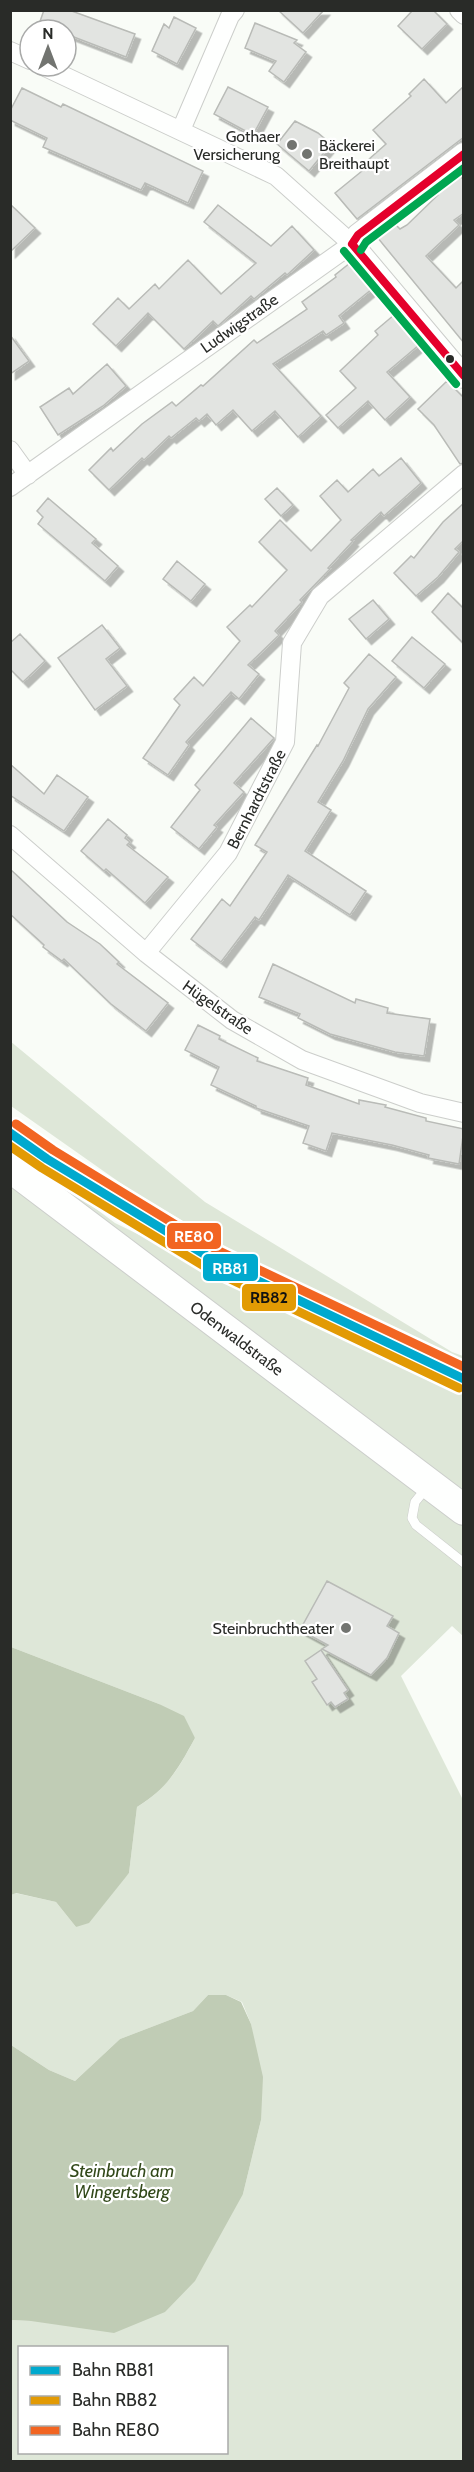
<svg xmlns="http://www.w3.org/2000/svg" width="474" height="2472" font-family="Cabin,sans-serif">
<style>
.green{fill:#dee7d8;fill-rule:evenodd}
.water{fill:#c0ccb5}
.building{fill:#e2e4e1;stroke:#b9bbb7;stroke-width:1.5;filter:url(#shadow)}
.lines{fill:none;stroke-linecap:round;stroke-linejoin:round}
.service-casing{stroke:#cccecb;stroke-width:10}
.minor-casing{stroke:#cccecb;stroke-width:20}
.tertiary-casing{stroke:#cccecb;stroke-width:24}
.primary-casing{stroke:#cccecb;stroke-width:32}
.service{stroke:#fefffe;stroke-width:9}
.minor{stroke:#fefffe;stroke-width:18}
.tertiary{stroke:#fefffe;stroke-width:22}
.primary{stroke:#fefffe;stroke-width:30}
.bus-1-casing{stroke:#fff;stroke-width:12}
.bus-2-casing{stroke:#fff;stroke-width:12}
.bus-1{stroke:#e4002b;stroke-width:8}
.bus-2{stroke:#00a651;stroke-width:8}
.rail-1-casing{stroke:#fff;stroke-width:14}
.rail-2-casing{stroke:#fff;stroke-width:14}
.rail-3-casing{stroke:#fff;stroke-width:14}
.rail-1{stroke:#00a9ce;stroke-width:9}
.rail-2{stroke:#e29a04;stroke-width:9}
.rail-3{stroke:#f26522;stroke-width:9}
.poi-dot{fill:#727470;stroke:#fff;stroke-width:2}
.bus-dot{fill:#292b28;stroke:#fff;stroke-width:2}
.labels{text-anchor:middle;stroke-width:4.5;stroke-linejoin:round;paint-order:stroke}
.poi-label{font-size:16px;fill:#292b28;stroke:#fff;text-anchor:end}
.street-label{font-size:16px;fill:#292b28;stroke:#fff}
.water-label{font-size:18px;font-style:italic;fill:#32491a;stroke:#fff}
.line-badge{stroke:#fff;stroke-width:2}
.badge-label{font-size:16px;text-anchor:middle;font-weight:bold;fill:#fff}
.pale-badge-label{font-size:16px;text-anchor:middle;font-weight:bold;fill:#111}
</style>
<defs>
<filter id="shadow"><feDropShadow dx="5.5" dy="5.5" stdDeviation="0" flood-color="#0004"/></filter>
</defs>
<rect width="100%" height="100%" fill="#f9fcf7"/>
<!-- green -->
<path class="green" d="M10,1041L205,1202L452,1352L463,1356V1368L297,1289L129,1189L11,1106Z
M10,1145L115,1223L463,1393V1636L452,1626L401,1676L463,1800V2461H11V2320L31,2321L243,2194L261,2120L251,2024L242,2002L226,1995H208L193,2011L120,2039L75,2081L49,2070L11,2045V1895L15,1893L56,1902L76,1927L129,1873L137,1807C167,1789 179,1768 195,1738L159,1704L11,1647ZM20,2348H226V2452H20Z"/>
<!-- water -->
<path class="water" d="M11,1647L159,1704L184,1716L195,1738C178,1769 168,1788 137,1807L129,1873L89,1923L76,1927L56,1902L16,1893L11,1895Z
M208,1995H226L241,2002L251,2024L263,2077L261,2120L243,2194L195,2281L165,2312L114,2333L31,2321L11,2320V2045L49,2070L75,2081L120,2039L193,2011Z"/>
<!-- building -->
<path class="building" d="M44,10H69L135,34L126,57L66,34V30H37Z
M278,10H324L303,33Z
M413,10H433L447,24L422,49L398,26Z
M174,17L196,28L177,64L152,51L164,24L169,28Z
M255,23L297,40L294,43L306,52L284,82L269,71L276,61L245,48Z
M424,79L446,103L464,86V137L357,219L335,193L362,171L359,168L386,144L373,130L411,96L409,94Z
M228,87L268,107L253,135L214,114Z
M22,88L61,107L63,104L203,171L188,203L145,183L141,190L43,147L47,138L10,120V111Z
M295,121L318,133L331,144L309,171L277,144Z
M459,175L464,180V213L454,220L459,225L426,256L456,288L464,280V343L377,237L395,224L400,229L407,225L438,195L436,192Z
M10,204L35,228L10,252Z
M218,205L271,246L292,226L314,250L287,275L285,273L254,299L251,296L218,326L213,321L184,349L148,313L116,346L93,324L118,298L129,309L155,284L159,289L188,260L221,294L256,263L204,222Z
M350,263L372,289L339,316L344,323L326,335L323,331L273,364L321,416L298,437L275,411L252,431L233,410L216,425L207,414L199,421L196,418L171,438L169,436L144,460L142,458L109,490L89,470L111,448L113,451L142,424L172,402L176,406L201,385L203,386L254,340L257,343L307,309L302,302L336,277L335,275Z
M394,315L419,345L387,372L410,397L385,420L368,401L338,428L326,415L356,388L340,371L378,335L375,331Z
M10,335L29,361L10,374Z
M107,364L126,386L103,406L58,435L40,407L69,388L73,394Z
M447,381L464,398V463L460,464L434,425L418,409Z
M401,458L421,483L384,516L381,512L351,540L353,541L328,568L330,569L300,600L302,602L275,631L279,635L248,665L259,674L239,699L231,692L186,742L189,745L168,775L143,758L180,705L174,699L194,677L203,686L240,641L227,627L250,605L252,607L287,570L259,542L280,520L311,551L341,520L320,496L337,480L348,492L373,469L379,476Z
M277,488L293,505L281,516L265,499Z
M48,498L96,539L92,543L118,566L105,581L38,524L43,517L37,511Z
M464,503V540L455,549L459,552L438,577L416,596L394,573L411,556L414,558L443,522Z
M177,561L205,584L191,601L163,579Z
M448,593L464,609V644L432,612Z
M373,600L389,619L366,639L349,619Z
M102,625L120,648L106,659L127,686L95,710L58,658Z
M20,634L45,661L23,682L10,669V643Z
M412,637L445,664L424,688L392,661Z
M369,654L396,677L368,709L343,761L318,802L331,810L305,851L366,891L350,915L288,875L259,920L255,917L221,962L191,939L222,899L230,906L267,852L255,845L317,745L318,746L349,688L344,683Z
M251,718L274,738L234,783L244,792L214,825L217,827L199,849L171,827L200,790L195,785Z
M10,764L44,794L57,775L88,797L64,831L10,795Z
M108,819L127,835L125,838L130,842L127,845L168,877L145,903L106,869L104,871L81,851Z
M10,869L67,922L100,944L119,962L117,964L168,1003L146,1031L111,1004L64,959L62,961L43,947L44,945L10,914Z
M273,964L355,1003L356,999L388,1008L387,1013L430,1019L424,1056L395,1052L330,1034L298,1018L300,1014L259,997Z
M198,1025L220,1036L219,1039L258,1058L257,1061L308,1078L306,1085L359,1104V1100L386,1105L385,1107L426,1118V1121L464,1129L459,1164L428,1158L429,1155L392,1145L332,1133L326,1151L303,1143L309,1126L256,1108V1106L211,1085L219,1067L185,1050Z
M327,1581L393,1616L387,1626L399,1633L387,1658L371,1675L322,1649L328,1645L300,1630Z
M321,1650L348,1690L344,1693L348,1699L335,1707L331,1702L327,1705L312,1682L317,1679L305,1661Z"/>
<g class="lines">
<!-- service casing -->
<g class="service-casing">
<path id="service" d="M428,1486L415,1502L412,1518L416,1525L464,1563"/>
</g>
<!-- minor casing -->
<g class="minor-casing">
<path id="minor" d="M459,10L464,15
M10,51L30,60
M181,130L230,16L235,10
M10,450L28,475
M10,487L352,244L276,176L43,66
M10,835L146,953L232,1020L302,1060L420,1103L464,1113
M146,953L228,853L285,742L292,643L320,596L464,474"/>
</g>
<!-- tertiary casing -->
<g class="tertiary-casing">
<path id="tertiary" d="M464,154L358,235L352,244L464,377"/>
</g>
<!-- primary casing -->
<g class="primary-casing">
<path id="primary" d="M10,1167L464,1510"/>
</g>
<!-- service -->
<use href="#service" class="service"/>
<!-- minor -->
<use href="#minor" class="minor"/>
<!-- tertiary -->
<use href="#tertiary" class="tertiary"/>
<!-- primary -->
<use href="#primary" class="primary"/>
<!-- bus-1 casing -->
<g class="bus-1-casing">
<path id="bus-1" d="M352,244L464,376
M352,244L358,235L464,154"/>
</g>
<!-- bus-2 casing -->
<g class="bus-2-casing">
<path id="bus-2" d="M361,250L366,242L464,168
M344,251L456,384"/>
</g>
<!-- bus-1 -->
<use href="#bus-1" class="bus-1"/>
<!-- bus-2 -->
<use href="#bus-2" class="bus-2"/>
<!-- rail-1 casing -->
<g class="rail-1-casing">
<path id="rail-1" d="M10,1133L47,1159L212,1259L464,1379"/>
</g>
<!-- rail-2 casing -->
<g class="rail-2-casing">
<path id="rail-2" d="M10,1146L42,1168L207,1268L459,1388"/>
</g>
<!-- rail-3 casing -->
<g class="rail-3-casing">
<path id="rail-3" d="M16,1124L53,1150L217,1250L464,1367"/>
</g>
<!-- rail-1 -->
<use href="#rail-1" class="rail-1"/>
<!-- rail-2 -->
<use href="#rail-2" class="rail-2"/>
<!-- rail-3 -->
<use href="#rail-3" class="rail-3"/>
</g>
<!-- markers -->
<g class="poi-dot">
<circle cx="292" cy="145" r="6"/>
<circle cx="307" cy="154" r="6"/>
<circle cx="346" cy="1628" r="6"/>
</g>
<circle class="bus-dot" cx="450" cy="359" r="5"/>
<g class="labels">
<!-- poi labels -->
<g class="poi-label">
<text x="280" y="142">Gothaer<tspan x="280" dy="18">Versicherung</tspan></text>
<text x="319" y="151" text-anchor="start">Bäckerei<tspan x="319" dy="18">Breithaupt</tspan></text>
<text x="334" y="1634">Steinbruchtheater</text>
</g>
<!-- street labels -->
<g class="street-label">
<text transform="translate(239 323) rotate(-35)" y="6">Ludwigstraße</text>
<text transform="translate(256 799) rotate(-63)" y="6">Bernhardtstraße</text>
<text transform="translate(218 1007) rotate(35)" y="6">Hügelstraße</text>
<text transform="translate(237 1338) rotate(37)" y="6">Odenwaldstraße</text>
</g>
<!-- water labels -->
<g class="water-label">
<text x="122" y="2177">Steinbruch am<tspan x="122" dy="21">Wingertsberg</tspan></text>
</g>
</g>
<g class="line-badge">
<rect x="166" y="1222" width="56" height="28" rx="6" fill="#f26522"/>
<rect x="202" y="1253" width="57" height="29" rx="6" fill="#00a9ce"/>
<rect x="241" y="1283" width="56" height="29" rx="6" fill="#e29a04"/>
</g>
<g class="badge-label">
<text x="194" y="1242">RE80</text>
<text x="230" y="1274">RB81</text>
</g>
<g class="pale-badge-label">
<text x="269" y="1303">RB82</text>
</g>
<!-- border -->
<rect width="474" height="2472" fill="none" stroke="#292b28" stroke-width="24"/>
<!-- legend -->
<rect x="18" y="2346" width="210" height="108" fill="#ffffff" stroke="#a9aaa9" stroke-width="1.5"/>
<rect x="30" y="2366" width="30" height="9" fill="#00a9ce" stroke="#a9aaa9" stroke-width="1.5"/>
<text x="72" y="2376" font-size="18" fill="#292b28">Bahn RB81</text>
<rect x="30" y="2396" width="30" height="9" fill="#e29a04" stroke="#a9aaa9" stroke-width="1.5"/>
<text x="72" y="2406" font-size="18" fill="#292b28">Bahn RB82</text>
<rect x="30" y="2426" width="30" height="9" fill="#f26522" stroke="#a9aaa9" stroke-width="1.5"/>
<text x="72" y="2436" font-size="18" fill="#292b28">Bahn RE80</text>
<!-- north arrow -->
<g transform="translate(48 48)"><circle r="28" fill="#ffffff" stroke="#a9aaa9" stroke-width="1.5"/>
<path d="M0-4.5L10 22L0 15L-10 22Z" fill="#727470"/>
<text y="-9" font-size="16" font-weight="bold" text-anchor="middle" fill="#292b28">N</text>
</g>
</svg>
